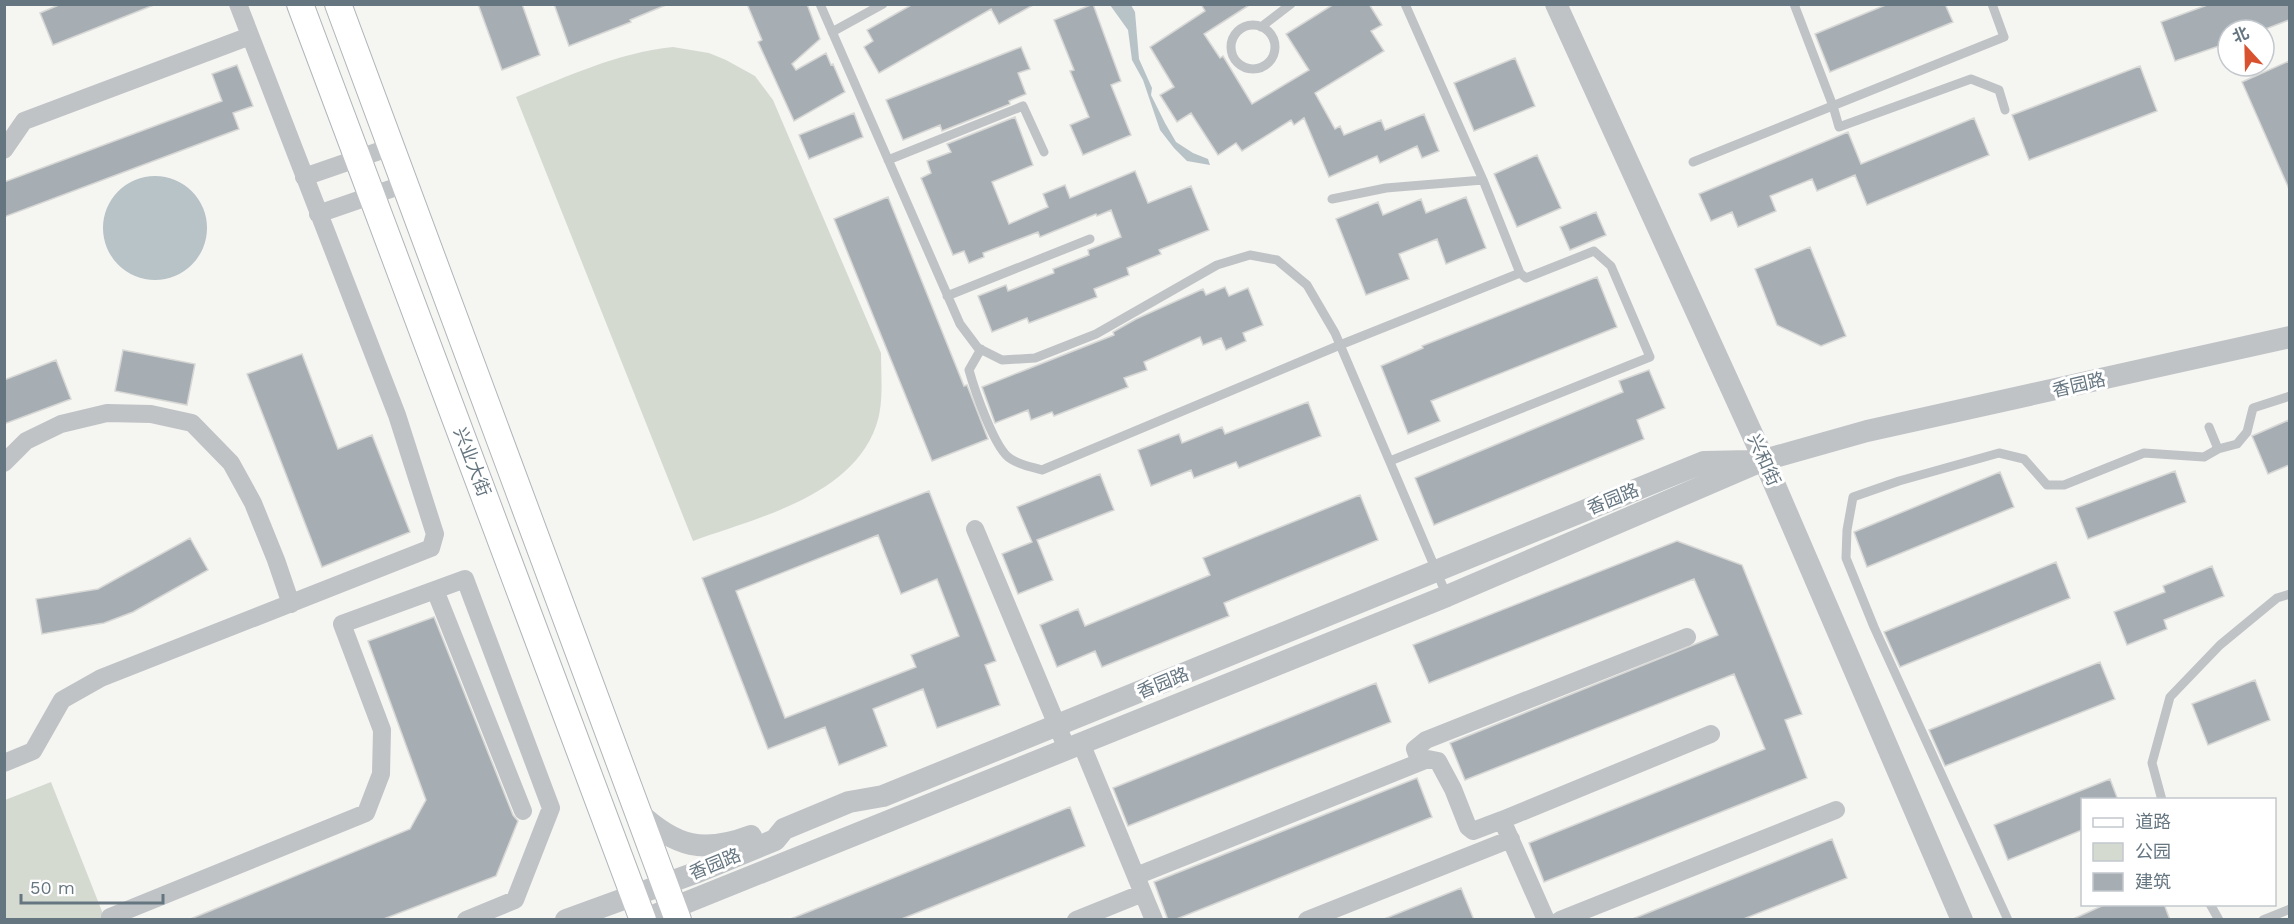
<svg xmlns="http://www.w3.org/2000/svg" width="2294" height="924" font-family="'Work Sans','Noto Sans SC',sans-serif">
<style>
.green{fill:#d5dad1}
.water{fill:#b8c3c7}
.building{fill:#a6aeb3;stroke:#d7d7d5;stroke-width:1.5;fill-rule:evenodd}
.lines{fill:none;stroke-linecap:round;stroke-linejoin:round}
.secondary-casing{stroke:#afb5b9;stroke-width:28}
.service{stroke:#bfc3c6;stroke-width:9}
.minor{stroke:#bfc3c6;stroke-width:18}
.tertiary{stroke:#bfc3c6;stroke-width:22}
.secondary{stroke:#fff;stroke-width:26}
.labels{text-anchor:middle;stroke-width:6;stroke-linejoin:round;paint-order:stroke}
.street-label{font-size:18px;fill:#667681;stroke:#fff}
</style>
<rect width="100%" height="100%" fill="#f5f5f2"/>
<!-- green -->
<path class="green" d="M673,47L709,53L726,60L755,76L773,100L881,353C881,377 884,404 876,426C851,497 756,518 693,541L516,97C569,76 616,53 673,47Z
M51,782L105,919L5,920V800Z"/>
<!-- water -->
<path class="water" d="M1110,5H1131L1135,12L1139,59L1152,88L1151,95L1165,123L1176,142L1193,153L1208,159L1210,165L1187,161L1174,148L1160,130L1143,80L1132,60L1128,30Z
M103 228a52 52 0 1 1 104 0a52 52 0 1 1-104 0Z"/>
<!-- building -->
<path class="building" d="M61,4H154V5L53,45L40,13Z
M478,4H522L540,55L502,70Z
M554,4H666V5L630,20L631,22L569,46Z
M747,4H807L820,39L792,64L796,70L826,53L831,65L833,64L845,92L794,121L758,42L762,40Z
M913,4H1035L999,24L991,9L879,73L864,47L873,41L867,30Z
M1093,4L1121,81L1111,85L1131,135L1083,155L1070,125L1089,117L1070,71L1074,70L1054,20Z
M1201,4H1251L1204,34L1220,58L1223,56L1252,104L1309,70L1286,34L1334,4H1369L1382,25L1371,31L1384,51L1315,93L1335,129L1340,126L1344,135L1381,120L1385,130L1424,114L1439,151L1422,158L1417,146L1380,163L1377,156L1329,177L1304,118L1294,125L1291,120L1242,151L1236,143L1218,155L1191,113L1177,122L1160,95L1174,87L1150,47L1205,11Z
M1888,4H1945L1953,22L1830,72L1815,34Z
M2210,4H2289V20L2263,30H2228V43L2175,61L2161,22Z
M1021,47L1030,69L1018,73L1026,94L1009,101L1010,104L942,131L940,125L903,140L886,100Z
M1515,58L1535,106L1474,131L1454,83Z
M2289,61V189L2242,82Z
M237,65L253,106L233,113L239,129L4,217V182L222,101L212,74Z
M2140,66L2157,111L2029,160L2012,115Z
M854,113L863,137L809,159L799,135Z
M1015,117L1033,165L992,182L1009,224L1048,207L1043,194L1065,185L1070,198L1135,171L1148,203L1191,186L1209,230L1159,250L1161,254L1127,268L1129,275L1094,289L1097,297L1029,323L1027,318L992,332L978,296L1006,285L1008,291L1054,273L1053,269L1089,255L1088,250L1121,237L1111,210L1097,216L1096,214L1040,237L1038,232L983,253L984,257L969,263L964,251L953,255L921,178L931,173L927,161L951,152L947,144Z
M1974,118L1989,155L1867,205L1855,175L1817,191L1812,179L1770,196L1776,211L1738,227L1732,212L1711,221L1699,194L1848,132L1861,164Z
M1537,155L1561,208L1517,227L1494,174Z
M888,197L964,386L967,385L988,439L932,461L834,219Z
M1466,197L1486,248L1446,264L1437,239L1399,254L1409,279L1366,295L1336,219L1378,202L1383,215L1421,199L1426,213Z
M1596,212L1606,235L1570,250L1560,227Z
M1810,247L1846,336L1821,346L1777,325L1755,269Z
M1597,277L1617,327L1431,401L1440,421L1408,434L1381,366L1423,348L1422,346Z
M1225,287L1229,296L1248,288L1263,325L1243,333L1246,341L1226,350L1221,338L1203,345L1200,337L1144,362L1147,370L1124,378L1128,387L1054,416L1052,412L1031,420L1028,410L995,423L982,387L1114,335L1113,332L1136,319L1203,289L1206,295Z
M123,350L195,364L187,405L115,391Z
M302,354L338,449L372,435L410,532L322,567L247,374Z
M56,360L71,399L4,424V380Z
M1649,370L1665,408L1637,420L1644,439L1434,525L1415,478L1623,392L1619,381Z
M1308,402L1321,436L1239,468L1236,462L1194,478L1191,470L1151,486L1138,450L1179,434L1182,443L1222,427L1225,434Z
M2289,420V465L2268,474L2252,436Z
M2175,471L2186,502L2088,539L2076,508Z
M2000,472L2014,507L1867,567L1854,532Z
M1100,474L1114,510L1037,540L1053,580L1018,594L1002,554L1032,542L1017,507Z
M929,491L996,661L985,665L1000,705L937,728L923,689L873,709L887,746L839,765L825,727L768,749L702,578ZM878,535L901,594L937,579L959,636L911,655L916,667L785,718L736,591Z
M1360,495L1378,540L1224,603L1229,616L1102,667L1095,651L1057,667L1040,625L1078,609L1085,626L1210,575L1203,558Z
M190,538L208,570L133,612L104,623L42,634L36,599L98,589Z
M1677,541L1742,565L1802,714L1785,720L1807,778L1544,882L1529,843L1765,749L1734,674L1465,780L1450,743L1718,635L1694,579L1429,683L1413,645Z
M2056,562L2070,598L1900,667L1884,632Z
M2212,566L2224,596L2164,620L2167,629L2127,645L2114,612L2165,592L2163,586Z
M434,617L513,815L518,821L496,876L381,920H188L410,829L426,800L368,641Z
M2100,662L2115,699L1945,766L1929,730Z
M2255,680L2270,720L2208,745L2192,704Z
M1376,683L1391,722L1128,826L1113,788Z
M1417,778L1432,817L1174,920H1168L1154,882Z
M2110,779L2118,800H2082V830L2008,860L1994,825Z
M1070,807L1085,846L899,920H788Z
M1832,839L1847,878L1741,920H1630Z
M1461,888L1474,920H1384V919Z
M2106,904H2164L2170,920H2071Z"/>
<g class="lines">
<!-- secondary casing -->
<g class="secondary-casing">
<path id="secondary" d="M300,4L643,920
M338,4L678,920"/>
</g>
<!-- service -->
<path class="service" d="M820,4L960,324L978,348L1002,360L1035,358L1096,334L1217,265L1250,255L1277,260L1307,285L1335,333L1447,596
M1794,4L1833,106L1839,127L1971,79L1999,90L2005,110
M1231 47a22 22 0 1 1 44 0a22 22 0 1 1-44 0Z
M1261,27L1291,4
M832,32L883,4
M888,160L1023,106L1044,152
M1693,162L2004,37L1992,4
M1332,199L1386,188L1483,180
M947,296L1090,239
M981,349L969,370C974,388 995,451 1011,459C1020,465 1032,467 1042,470L1340,345L1520,273
M2209,427L2218,449
M1390,461L1650,357L1611,266L1594,251L1526,278L1520,273L1483,180L1405,4
M2162,800L2152,763L2170,697L2220,645L2277,598L2290,594
M2210,904L2219,920
M2008,920L1874,627L1846,558L1847,530L1853,497L1899,481L1999,453L2024,459L2047,485H2064L2144,453L2204,457L2218,449L2237,444L2247,432L2253,408L2290,396
M2263,920L2290,909"/>
<!-- minor -->
<path class="minor" d="M4,150L24,121L250,36
M304,177L391,147
M318,214L405,184
M4,463L26,441L61,424L107,413L151,414L192,423L231,463L253,503L276,560L291,604
M975,529L1067,749
M435,590L523,811
M1081,743L1154,920
M1420,762L1415,749L1426,740L1687,637
M4,763L33,751L62,700L101,678L431,548L435,534L397,415L238,4
M1136,876L1428,759L1438,761L1453,789L1468,827L1473,831L1502,820
M111,920L110,917L366,813L381,774L382,730L342,624L465,579L551,808L515,900L466,920
M1076,920L1143,893
M1307,920L1511,839
M1546,920L1502,820L1711,734
M1560,920L1836,810"/>
<!-- tertiary -->
<path class="tertiary" d="M1556,4L1764,460L1962,920
M639,813C676,847 703,854 751,836
M566,920L695,873L775,840L784,829L849,802L883,796L1704,462L1751,461
M643,920L1447,596L1764,460L1867,431L2290,337"/>
<!-- secondary -->
<use href="#secondary" class="secondary"/>
</g>
<g class="labels">
<!-- street labels -->
<g class="street-label">
<text transform="translate(2079 385) rotate(-13)" y="6">香园路</text>
<text transform="translate(1764 460) rotate(66)" y="6">兴和街</text>
<text transform="translate(472 462) rotate(69)" y="6">兴业大街</text>
<text transform="translate(1613 499) rotate(-22)" y="6">香园路</text>
<text transform="translate(1163 683) rotate(-22)" y="6">香园路</text>
<text transform="translate(715 864) rotate(-22)" y="6">香园路</text>
</g>
</g>
<!-- border -->
<rect width="2294" height="924" fill="none" stroke="#667681" stroke-width="12"/>
<!-- legend -->
<rect x="2081" y="798" width="195" height="108" fill="#ffffff" stroke="#c2c8cd" stroke-width="1.5"/>
<rect x="2093" y="818" width="30" height="9" fill="#ffffff" stroke="#c2c8cd" stroke-width="1.5"/>
<text x="2135" y="828" font-size="18" fill="#667681">道路</text>
<rect x="2093" y="843" width="30" height="18" fill="#d5dad1" stroke="#c2c8cd" stroke-width="1.5"/>
<text x="2135" y="858" font-size="18" fill="#667681">公园</text>
<rect x="2093" y="873" width="30" height="18" fill="#a6aeb3" stroke="#c2c8cd" stroke-width="1.5"/>
<text x="2135" y="888" font-size="18" fill="#667681">建筑</text>
<!-- north arrow -->
<g transform="translate(2246 48) rotate(338)"><circle r="28" fill="#ffffff" stroke="#c2c8cd" stroke-width="1.5"/>
<path d="M0-4.5L10 22L0 15L-10 22Z" fill="#d9522f"/>
<text y="-9" font-size="16" font-weight="bold" text-anchor="middle" fill="#667681">北</text>
</g>
<!-- scale -->
<path d="M21 894v9h142v-9" fill="none" stroke="#667681" stroke-width="3"/>
<text x="30" y="894" font-size="18" fill="#667681" stroke="#ffffff" stroke-width="4.5" paint-order="stroke">50 m</text>
</svg>
